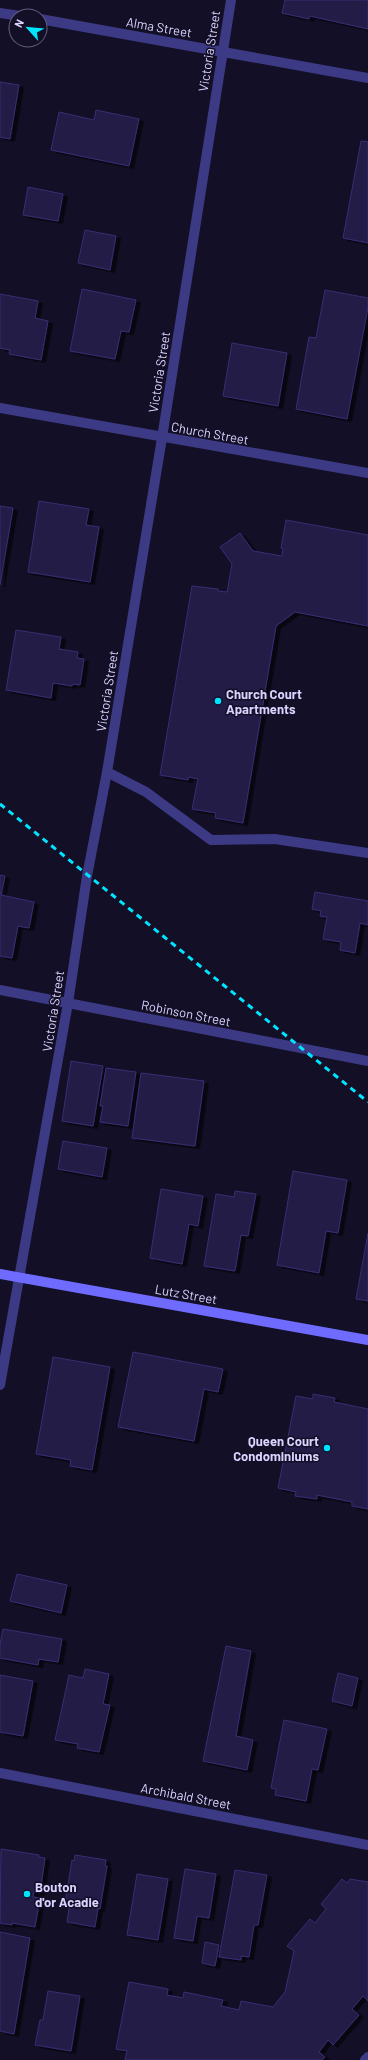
<svg xmlns="http://www.w3.org/2000/svg" width="368" height="2060" font-family="Barlow,sans-serif">
<style>
.building{fill:#241b47;stroke:#3b2d73;filter:url(#shadow)}
.lines{fill:none;stroke-linecap:round;stroke-linejoin:round}
.lane{stroke:#3d3a85;stroke-width:10}
.street{stroke:#3d3a85;stroke-width:10}
.secondary{stroke:#6f6bff;stroke-width:10}
.rail{stroke:#00e5ff;stroke-width:3;stroke-dasharray:6 5;stroke-linecap:butt}
.poi-dot{fill:#00e5ff;stroke:#130f26;stroke-width:1.5}
.labels{text-anchor:middle;stroke-width:3;stroke-linejoin:round;paint-order:stroke}
.street-label{font-size:13px;fill:#d9d4ff;stroke:#130f26}
.poi-label{font-size:13px;font-weight:bold;fill:#d9d4ff;stroke:#130f26;text-anchor:start}
</style>
<defs>
<filter id="shadow"><feDropShadow dx="4.5" dy="2.5" stdDeviation="0" flood-color="#0009"/></filter>
</defs>
<rect width="100%" height="100%" fill="#130f26"/>
<!-- building -->
<path class="building" d="M285,0H368V29L310,16L309,19L282,13Z
M0,82L19,85L10,139L0,137Z
M96,110L139,119L129,166L51,150L59,112L94,120Z
M361,141L368,142V243L343,238Z
M28,187L63,194L58,221L23,215Z
M85,230L116,236L110,270L78,263Z
M82,289L136,300L129,332L121,331L115,359L70,351Z
M325,290L368,298V307L347,419L296,409L309,337L316,338Z
M0,294L38,301L35,318L48,321L41,360L9,354L10,350L0,348Z
M232,343L287,353L278,406L223,396Z
M39,501L89,509L86,525L99,527L90,582L28,572Z
M0,506L13,508L0,585Z
M286,520L368,535V626L295,612L276,626L243,823L215,818L216,813L192,809L198,779L189,777L188,780L160,775L192,586L218,589V591L227,592L232,564L220,547L240,533L253,551L282,556L283,549L281,548Z
M16,630L61,637L59,649L78,652L77,658L84,659L80,685L73,684L72,686L53,683L51,698L6,690Z
M0,875L5,876L1,895L34,902L29,928L18,926L12,958L0,956Z
M315,892L368,901V925L360,923L355,953L340,950L341,942L323,939L327,917L320,916L321,911L312,909Z
M71,1061L103,1066L93,1126L62,1121Z
M106,1068L136,1072L128,1126L100,1122L103,1106H100Z
M141,1073L204,1081L195,1146L132,1138Z
M63,1141L107,1148L102,1177L58,1169Z
M293,1171L347,1180L338,1233L326,1231L319,1273L277,1265Z
M161,1189L203,1196L198,1226L189,1224L182,1264L150,1258Z
M235,1191L256,1194L248,1236L241,1235L235,1271L204,1266L216,1194L234,1197Z
M368,1233V1301L356,1299Z
M133,1352L223,1369L218,1392L204,1389L194,1441L118,1427Z
M53,1357L110,1367L92,1470L70,1466L71,1460L36,1454Z
M313,1394L335,1398L334,1402L368,1409V1509L352,1506V1502L317,1495V1499L295,1496L296,1492L278,1488L296,1396L313,1399Z
M17,1574L67,1585L61,1613L10,1601Z
M3,1629L62,1639L58,1662L39,1659L38,1665L0,1658V1644Z
M226,1646L251,1651L236,1736L253,1740L247,1770L203,1761Z
M85,1669L109,1674L103,1704L110,1705L99,1752L77,1748L78,1744L55,1740L69,1675L83,1678Z
M338,1673L358,1678L352,1706L332,1701Z
M0,1675L33,1681L23,1736L0,1732Z
M284,1720L327,1729L318,1770L312,1769L306,1801L275,1795L276,1789L271,1788Z
M1,1849L39,1855V1857L45,1858L40,1893L34,1892L33,1897L40,1898L35,1927L12,1923V1925L0,1923Z
M75,1855L106,1860L105,1866H107L100,1909L98,1908L95,1927L67,1922L70,1903H65L72,1860L74,1861Z
M185,1869L216,1874L209,1918L197,1916L193,1941L174,1938Z
M235,1870L267,1875L258,1925H254L249,1957L241,1956V1960L219,1957Z
M137,1874L168,1879L158,1940L127,1935Z
M342,1879L347,1883L350,1879L368,1882V2001L363,1996L352,2009L359,2015L333,2045L328,2040L319,2052L325,2057L322,2060H125L127,2051L116,2049L129,1982L168,1989L167,1995L183,1998L184,1992L223,2000L221,2006L239,2010L241,2001L273,2007L285,1992L294,1951L287,1946L310,1919L315,1923L326,1909L321,1904Z
M0,1932L30,1938L14,2034L0,2031Z
M205,1942L219,1945L215,1966L202,1963Z
M48,1991L80,1996L71,2051L35,2045L40,2020H43Z"/>
<g class="lines">
<!-- lane -->
<path class="lane" d="M107,772L146,792L211,840L275,839L368,853"/>
<!-- street -->
<path class="street" d="M0,13L20,16
M40,19L368,78
M0,408L368,473
M0,990L368,1061
M0,1385L68,1003L87,876L107,772L162,438L231,0
M0,1773L368,1845
M365,2060L368,2057"/>
<!-- secondary -->
<path class="secondary" d="M0,1274L368,1340"/>
<!-- rail -->
<path class="rail" d="M0,804L368,1102"/>
</g>
<!-- markers -->
<g class="poi-dot">
<circle cx="218" cy="701" r="4"/>
<circle cx="327" cy="1448" r="4"/>
<circle cx="27" cy="1894" r="4"/>
</g>
<g class="labels">
<!-- street labels -->
<g class="street-label">
<text transform="translate(159 27) rotate(10)" y="5">Alma Street</text>
<text transform="translate(209 51) rotate(-81)" y="5">Victoria Street</text>
<text transform="translate(159 372) rotate(-81)" y="5">Victoria Street</text>
<text transform="translate(210 433) rotate(10)" y="5">Church Street</text>
<text transform="translate(107 691) rotate(-81)" y="5">Victoria Street</text>
<text transform="translate(53 1011) rotate(-81)" y="5">Victoria Street</text>
<text transform="translate(186 1013) rotate(11)" y="5">Robinson Street</text>
<text transform="translate(186 1294) rotate(10)" y="5">Lutz Street</text>
<text transform="translate(186 1796) rotate(11)" y="5">Archibald Street</text>
</g>
<!-- poi labels -->
<g class="poi-label">
<text x="226" y="699">Church Court<tspan x="226" dy="15">Apartments</tspan></text>
<text x="319" y="1446" text-anchor="end">Queen Court<tspan x="319" dy="15">Condominiums</tspan></text>
<text x="35" y="1892">Bouton<tspan x="35" dy="15">d'or Acadie</tspan></text>
</g>
</g>
<!-- north arrow -->
<g transform="translate(28 28) rotate(297)"><circle r="19" fill="#130f26" stroke="#625e7d"/>
<path d="M0-3L7 15L0 10L-7 15Z" fill="#00e5ff"/>
<text y="-6" font-size="11" font-weight="bold" text-anchor="middle" fill="#d9d4ff">N</text>
</g>
</svg>
